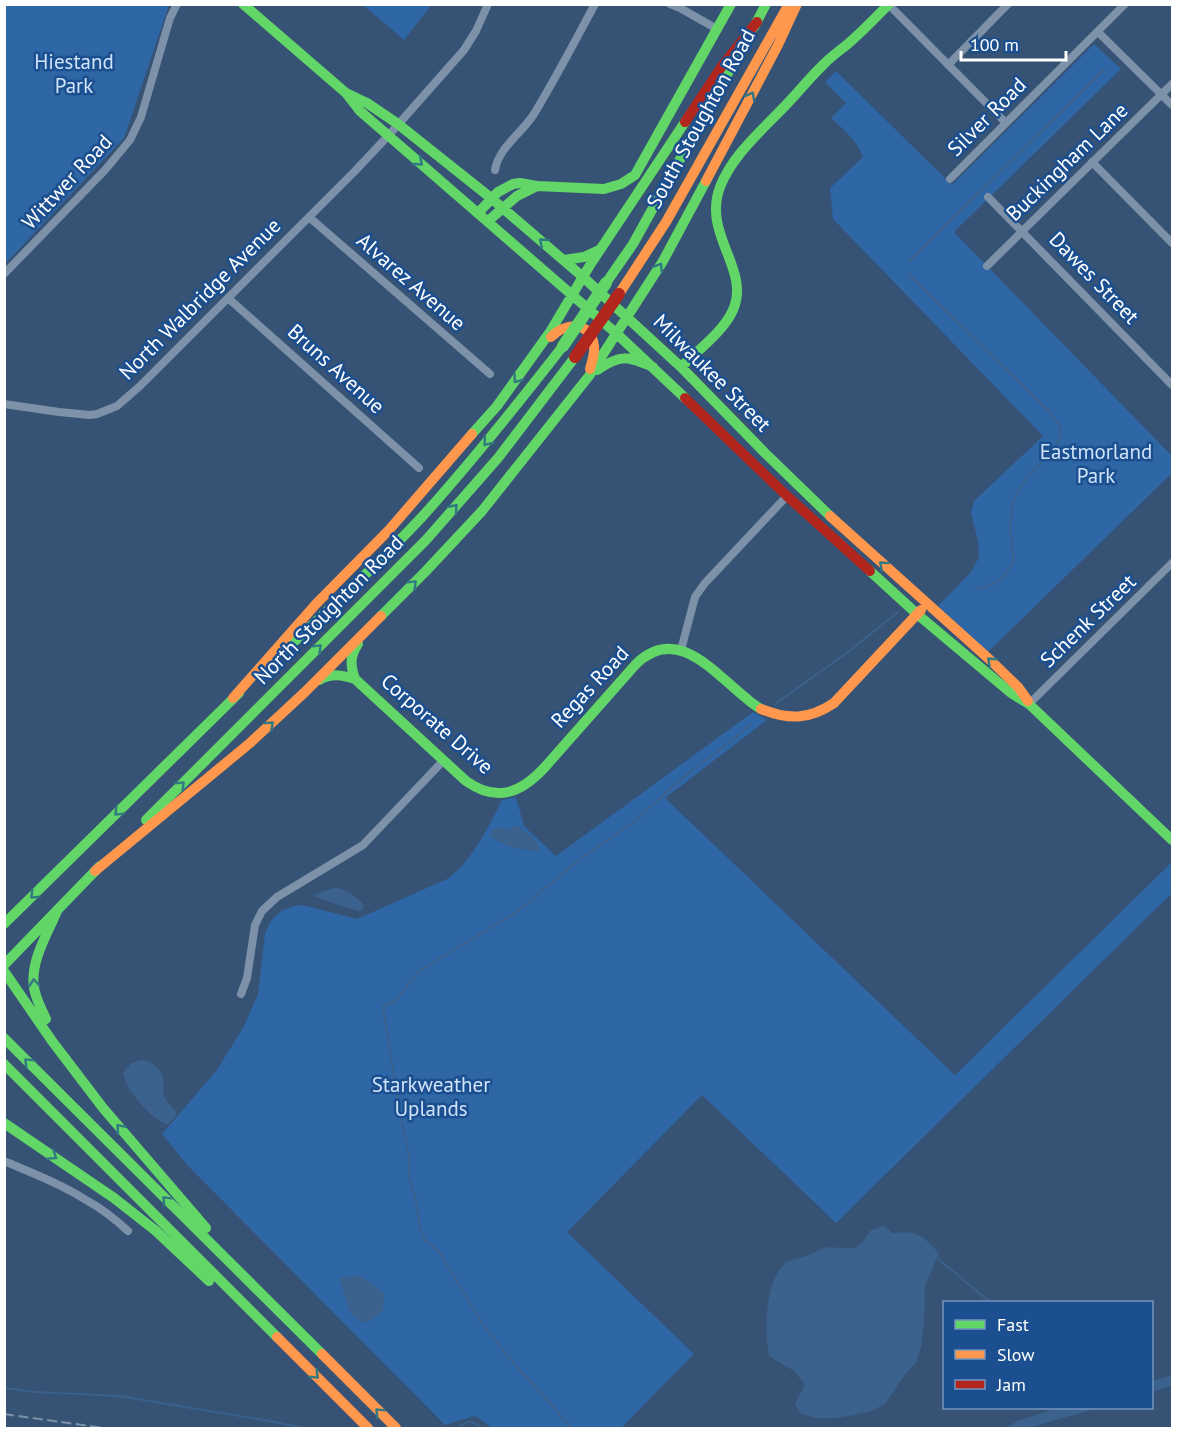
<svg xmlns="http://www.w3.org/2000/svg" width="1177" height="1433" font-family="'PT Sans',sans-serif">
<style>
.green{fill:#2f66a5;fill-rule:evenodd}
.water{fill:#3b618d}
.lines{fill:none;stroke-linecap:round;stroke-linejoin:round}
.stream{stroke:#3b618d;stroke-width:2}
.street{stroke:#7d92a8;stroke-width:8}
.fast{stroke:#63d668;stroke-width:10}
.slow{stroke:#ff974d;stroke-width:10}
.jam{stroke:#b3261e;stroke-width:10}
.rail{stroke:#7e92a7;stroke-width:2;stroke-dasharray:10 4.5;stroke-linecap:butt}
.fast-bridge{stroke:#63d668;stroke-width:12}
.jam-bridge{stroke:#b3261e;stroke-width:12}
.oneway{stroke:#317883}
.labels{text-anchor:middle;stroke-width:5;stroke-linejoin:round;paint-order:stroke}
.park-label{font-size:21px;fill:#cfe3fa;stroke:#1b4f8f}
.street-label{font-size:21px;fill:#fff;stroke:#1b4f8f}
</style>
<rect width="100%" height="100%" fill="#365274"/>
<!-- green -->
<path class="green" d="M5,4L169,5L124,138L5,264Z
M363,5H430L429,8L404,40Z
M1094,44L1121,69L954,232L1172,456V473L988,652L938,606L971,572L979,557L978,541L971,513L974,501L1043,436L833,219L830,188L863,157C857,140 844,130 831,118L846,103L825,82L836,71L952,185Z
M753,712L767,720L665,798L955,1075L1172,862V893L836,1223L702,1095L567,1232L694,1354L621,1428H492L480,1419L475,1416L445,1425L189,1167L162,1134L217,1070L244,1026L258,994L265,934L269,924L274,917L283,910L298,905L307,906L357,919L447,879C470,864 490,825 502,800L516,797L524,826L556,856ZM516,826L539,850L537,851L514,848L492,838L502,828L506,830Z"/>
<!-- water -->
<path class="water" d="M516,826C525,830 536,839 540,847L538,851L514,848L492,838L489,835L493,829L497,828L506,830Z
M334,888C345,888 356,896 363,904V908L360,911L343,907L314,896L315,894Z
M142,1060C152,1062 161,1067 163,1078C165,1085 161,1092 165,1098C168,1104 174,1108 177,1114L168,1125C151,1119 126,1091 123,1073L131,1063Z
M884,1225L892,1233C918,1230 922,1235 939,1253L925,1286L924,1323L921,1347L916,1363L906,1373L885,1404L869,1412L836,1418H816L800,1413L795,1403L805,1385L794,1371L769,1356C764,1332 765,1277 787,1262C794,1258 803,1258 810,1255C814,1253 818,1250 823,1248C828,1246 848,1249 855,1248L862,1243L870,1231Z
M358,1275L371,1282L384,1294L383,1311L373,1319L362,1323L350,1313L339,1278Z
M1172,1375V1386L1152,1392V1381Z
M1057,1408H1098L1038,1425L1032,1428H1005L1018,1421Z"/>
<g class="lines">
<!-- stream -->
<path class="stream" d="M909,261L1104,70
M909,273L911,277L1048,410L1060,426V435L1055,448L1030,474L1017,492L1013,501L1010,528L1014,560L1005,575L1001,579L986,587L981,588L976,587
M775,704L848,652L898,612
M937,1258L990,1302
M4,1388L36,1392L119,1396L264,1420L304,1428
M457,1428L469,1421L483,1428
M571,1428L552,1405L507,1356L480,1320L440,1253L425,1240L420,1227L415,1196L409,1178V1156L399,1107L383,1007L397,1000L405,988L419,971L518,911L580,859L635,821L681,779L734,739L751,723"/>
<!-- street -->
<path class="street" d="M670,4L680,8L717,29
M889,5L1006,123
M1098,32L1172,105
M948,65L1008,4
M1092,162L1172,243
M495,170C499,147 522,133 534,114C556,78 575,41 595,4
M950,179L1125,4
M988,197L1172,385
M309,217L490,374
M987,266L1172,84
M4,274L105,170L130,140L141,117L170,18L177,4
M228,298L419,468
M4,404L59,412L90,415L97,414L117,406L140,386L355,171L388,136L464,50L476,31L488,4
M681,650L695,597L705,583L787,496
M1029,704L1172,563
M241,994L247,978L255,925L262,911L277,897L363,845L443,761
M4,1161C32,1173 61,1184 86,1200C101,1208 115,1219 128,1231"/>
<!-- fast -->
<path class="fast" d="M243,4L346,93L367,103L398,124L491,198L583,277L681,367L765,453L830,516
M754,27L766,4
M346,93L360,111L617,334L685,398
M478,213L498,192L513,184L520,183L537,186L604,189L621,184L635,175L731,4
M488,221L517,196L537,186
M564,260L584,257L599,250
M606,283L633,244L738,55
M681,367C697,351 724,331 733,310C751,269 702,235 720,187C732,156 759,133 782,109C797,94 810,77 825,63C833,55 842,49 850,42C864,30 876,17 889,4
M597,370C621,354 627,356 653,367
M472,434L497,406L550,332L590,265L685,122
M870,571L917,614L1011,693L1029,704L1172,840
M381,616L425,572L482,511L589,376L663,261L706,181
M283,652C330,609 377,565 421,518C471,463 517,405 563,346
M355,679L466,781C497,803 521,793 545,767L636,664C677,624 714,673 746,698C750,702 756,706 761,709
M355,679C350,665 350,656 358,644
M319,680C332,673 342,675 355,679
M146,820L426,540L498,458L575,357
M4,924L239,693
M4,965L100,866
M4,971L52,1041L103,1108L206,1228
M46,1019C41,1009 36,999 34,988C30,961 47,935 57,911
M4,1038L322,1354
M4,1064L277,1337
M4,1123L114,1198L156,1231L209,1281"/>
<!-- slow -->
<path class="slow" d="M706,181L778,45L797,4
M619,294L666,222L789,4
M551,337C566,322 591,321 594,346C595,354 592,361 590,369
M830,516L989,659L1018,687L1028,701
M233,698L316,604L389,530L472,434
M761,709C788,720 809,720 834,703L921,610
M95,871L250,743L305,692L381,616
M277,1337L368,1428
M322,1354L396,1428"/>
<!-- jam -->
<path class="jam" d="M685,122L722,66L757,22
M685,398L787,496L870,571"/>
<!-- rail -->
<path class="rail" d="M4,1414L104,1428"/>
<!-- fast-bridge -->
<path class="fast-bridge" d="M563,346L606,283"/>
<!-- jam-bridge -->
<path class="jam-bridge" d="M575,357L619,294"/>
</g>
<!-- one-way arrows -->
<defs><path id="oneway-chevron" d="M-2-3.5L2.5 0L-2 3.5" fill="none" stroke-width="1.6" stroke-linecap="round" stroke-linejoin="round" transform="scale(1.5)"/></defs>
<g class="oneway">
<use href="#oneway-chevron" transform="translate(751 96) rotate(-62)"/>
<use href="#oneway-chevron" transform="translate(419 162) rotate(41)"/>
<use href="#oneway-chevron" transform="translate(543 242) rotate(-139)"/>
<use href="#oneway-chevron" transform="translate(659 267) rotate(-58)"/>
<use href="#oneway-chevron" transform="translate(517 379) rotate(126)"/>
<use href="#oneway-chevron" transform="translate(487 442) rotate(129)"/>
<use href="#oneway-chevron" transform="translate(454 508) rotate(-48)"/>
<use href="#oneway-chevron" transform="translate(883 565) rotate(-138)"/>
<use href="#oneway-chevron" transform="translate(413 584) rotate(-45)"/>
<use href="#oneway-chevron" transform="translate(318 648) rotate(-45)"/>
<use href="#oneway-chevron" transform="translate(991 661) rotate(-137)"/>
<use href="#oneway-chevron" transform="translate(270 725) rotate(-42)"/>
<use href="#oneway-chevron" transform="translate(181 785) rotate(-45)"/>
<use href="#oneway-chevron" transform="translate(118 812) rotate(135)"/>
<use href="#oneway-chevron" transform="translate(34 895) rotate(135)"/>
<use href="#oneway-chevron" transform="translate(34 983) rotate(-95)"/>
<use href="#oneway-chevron" transform="translate(28 1062) rotate(-135)"/>
<use href="#oneway-chevron" transform="translate(120 1128) rotate(-131)"/>
<use href="#oneway-chevron" transform="translate(53 1156) rotate(34)"/>
<use href="#oneway-chevron" transform="translate(166 1200) rotate(-135)"/>
<use href="#oneway-chevron" transform="translate(315 1375) rotate(45)"/>
<use href="#oneway-chevron" transform="translate(379 1412) rotate(-135)"/>
</g>
<g class="labels">
<!-- park labels -->
<g class="park-label">
<text x="74" y="69">Hiestand<tspan x="74" dy="24">Park</tspan></text>
<text x="1096" y="459">Eastmorland<tspan x="1096" dy="24">Park</tspan></text>
<text x="431" y="1092">Starkweather<tspan x="431" dy="24">Uplands</tspan></text>
</g>
<!-- street labels -->
<g class="street-label">
<text transform="translate(987 117) rotate(-45)" y="7">Silver Road</text>
<text transform="translate(701 119) rotate(-61)" y="7">South Stoughton Road</text>
<text transform="translate(1067 162) rotate(-44)" y="7">Buckingham Lane</text>
<text transform="translate(67 182) rotate(-47)" y="7">Wittwer Road</text>
<text transform="translate(1094 278) rotate(46)" y="7">Dawes Street</text>
<text transform="translate(411 282) rotate(41)" y="7">Alvarez Avenue</text>
<text transform="translate(200 299) rotate(-45)" y="7">North Walbridge Avenue</text>
<text transform="translate(336 369) rotate(42)" y="7">Bruns Avenue</text>
<text transform="translate(712 373) rotate(45)" y="7">Milwaukee Street</text>
<text transform="translate(329 610) rotate(-45)" y="7">North Stoughton Road</text>
<text transform="translate(1088 621) rotate(-44)" y="7">Schenk Street</text>
<text transform="translate(590 687) rotate(-47)" y="7">Regas Road</text>
<text transform="translate(437 724) rotate(41)" y="7">Corporate Drive</text>
</g>
</g>
<!-- border -->
<rect width="1177" height="1433" fill="none" stroke="#ffffff" stroke-width="12"/>
<!-- legend -->
<rect x="943" y="1301" width="210" height="108" fill="#1b4f8f" stroke="#7695bc" stroke-width="1.5"/>
<rect x="955" y="1320" width="30" height="9" fill="#63d668" stroke="#7695bc" stroke-width="1.5"/>
<text x="997" y="1331" font-size="18" fill="#ffffff">Fast</text>
<rect x="955" y="1350" width="30" height="9" fill="#ff974d" stroke="#7695bc" stroke-width="1.5"/>
<text x="997" y="1361" font-size="18" fill="#ffffff">Slow</text>
<rect x="955" y="1380" width="30" height="9" fill="#b3261e" stroke="#7695bc" stroke-width="1.5"/>
<text x="997" y="1391" font-size="18" fill="#ffffff">Jam</text>
<!-- scale -->
<path d="M961 51v9h105v-9" fill="none" stroke="#ffffff" stroke-width="3"/>
<text x="970" y="51" font-size="18" fill="#ffffff" stroke="#1b4f8f" stroke-width="4.5" paint-order="stroke">100 m</text>
</svg>
